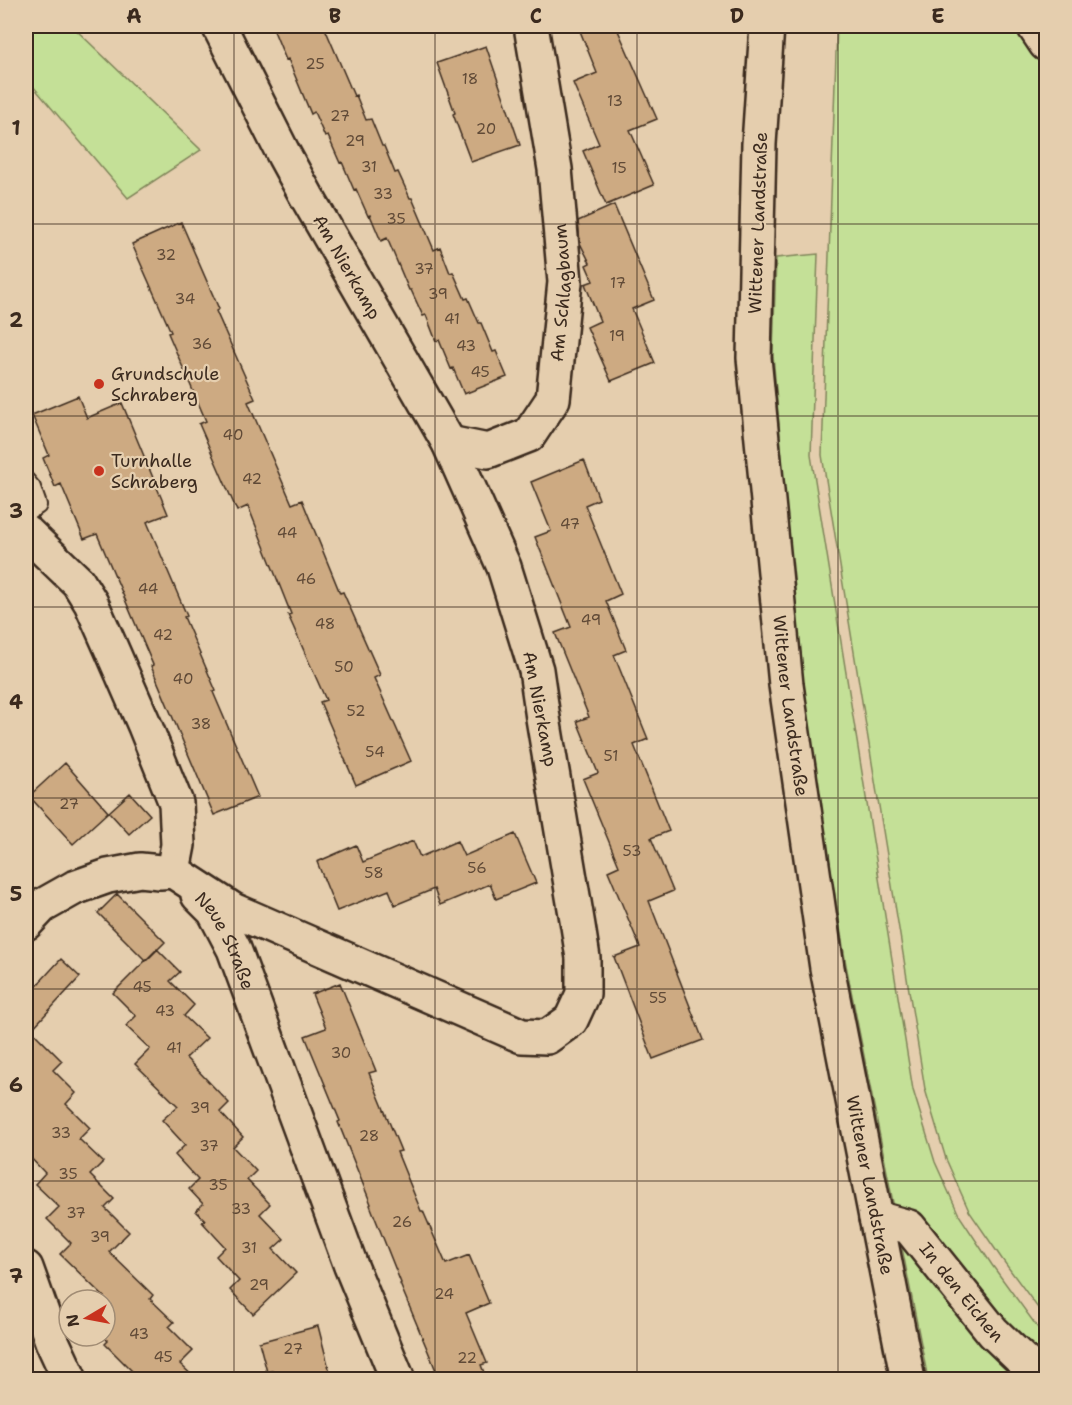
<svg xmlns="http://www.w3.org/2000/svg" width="1072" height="1405" font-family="'Shantell Sans',sans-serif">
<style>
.green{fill:#c4e097;stroke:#80855a;stroke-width:1.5}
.building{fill:#cdaa82;stroke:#3b2a1e;stroke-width:1.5}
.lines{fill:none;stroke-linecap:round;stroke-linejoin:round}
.lane-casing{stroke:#3b2a1e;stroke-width:22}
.street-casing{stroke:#3b2a1e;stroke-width:38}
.secondary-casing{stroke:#3b2a1e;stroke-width:38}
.lane{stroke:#e5ceae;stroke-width:18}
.street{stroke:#e5ceae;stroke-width:33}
.secondary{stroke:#e5ceae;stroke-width:33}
.grid{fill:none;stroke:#3b2a1e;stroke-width:1.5;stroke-opacity:0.55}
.poi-dot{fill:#c8321e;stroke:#e5ceae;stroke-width:2}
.labels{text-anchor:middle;stroke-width:4.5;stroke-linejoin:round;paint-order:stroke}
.number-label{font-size:15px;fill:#604a37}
.street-label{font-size:18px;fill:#3b2a1e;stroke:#e5ceae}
.poi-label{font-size:18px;fill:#3b2a1e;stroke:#e5ceae;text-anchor:start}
.neatline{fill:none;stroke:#3b2a1e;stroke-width:2}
.grid-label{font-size:20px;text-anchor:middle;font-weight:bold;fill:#3b2a1e}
</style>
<rect width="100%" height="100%" fill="#e5ceae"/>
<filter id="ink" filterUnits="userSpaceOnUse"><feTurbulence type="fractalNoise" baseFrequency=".0167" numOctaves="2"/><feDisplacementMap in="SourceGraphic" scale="12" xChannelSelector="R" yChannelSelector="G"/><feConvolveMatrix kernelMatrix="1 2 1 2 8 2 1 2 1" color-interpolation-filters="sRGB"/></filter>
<g filter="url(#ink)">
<!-- green -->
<path class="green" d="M26,26H72L201,150L128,198L26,78Z
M837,26H1022L1046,60V1319L1002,1259L969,1211L946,1159L925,1089L822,455Z
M818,254L811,455L913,1090L935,1162L959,1215L992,1265L1046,1339V1379H928L846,965L801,684L773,355L776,258Z"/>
<!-- building -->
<path class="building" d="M272,26H324L354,96L356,95L366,120L371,119L382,146H384L395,173L398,172L410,198H412L434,250L440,247L450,273L453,272L465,299L468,298L479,323H481L493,352L496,351L507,377L464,394L453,368L451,369L439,340L436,341L426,315L423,316L411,290H409L387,238L381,241L370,215L368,216L356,189L354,190L342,162L340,163L328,136L325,137L314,112L311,114L288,59L286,60Z
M578,26H616L657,119L630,130L654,185L606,205L583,151L599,144L573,83L597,73Z
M486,46L520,145L471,162L453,114L455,113L437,63Z
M614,205L654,300L632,309L655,363L611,381L587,327L600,321L585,284L593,281L586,265L590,263L580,243L578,221Z
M181,222L219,309L216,311L255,399L248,402L292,504L302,500L340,593L343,592L380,675L374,678L411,761L356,785L320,702L326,700L288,615L291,614L248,506L237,511L199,424L206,421L168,333L171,332L132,244Z
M78,396L87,418L122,403L168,514L147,522L187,616L184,617L216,691L213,692L258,797L214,815L151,666L153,665L97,534L84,539L61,484L55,487L43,458L49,455L32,415Z
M584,460L599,499L585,505L621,594L606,601L626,650L614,655L648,739L634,745L669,831L651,838L673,891L649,901L703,1040L653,1059L614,957L640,947L608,871L619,866L583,779L598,773L577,721L589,717L555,633L571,627L535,537L551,531L531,482Z
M65,763L108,812L73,844L29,796Z
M130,793L150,815L129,834L109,812Z
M515,834L536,883L496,899L490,884L440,905L434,889L395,905L389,890L337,911L317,862L356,845L363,862L413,841L420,857L457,841L464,856Z
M117,894L165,942L146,961L98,913Z
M157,949L180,972L170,981L194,1005L184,1016L207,1038L186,1058L229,1103L220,1112L243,1137L233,1147L256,1171L247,1180L270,1204L260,1214L284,1239L273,1249L296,1273L253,1314L230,1290L239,1281L216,1256L225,1247L202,1222L205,1220L196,1211L203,1204L189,1189L198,1180L175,1155L185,1145L162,1120L178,1106L135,1064L150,1049L126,1026L136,1016L113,993Z
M61,959L80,977L31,1030L62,1061L53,1070L76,1093L66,1104L90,1128L79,1139L103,1162L90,1175L114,1199L105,1208L129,1232L109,1252L153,1295L150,1299L174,1322L169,1327L193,1351L180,1364L197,1380H141L105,1344L108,1341L103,1336H105V1300H101L104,1297L60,1254L71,1243L47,1219L59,1207L35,1184L45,1173L26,1153V997Z
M340,983L376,1071L369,1073L401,1151L397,1152L421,1211H423L446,1264L469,1255L489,1303L466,1313L487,1363L481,1365L487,1380H440L400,1284L401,1283L370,1205L371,1204L338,1122L340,1121L305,1036L326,1028L312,994Z
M318,1326L332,1380H274L272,1371L267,1372L259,1342Z"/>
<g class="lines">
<!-- lane casing -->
<g class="lane-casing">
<path id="lane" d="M26,482L31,488L37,505L26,512"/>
</g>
<!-- street casing -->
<g class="street-casing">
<g id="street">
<path d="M1034,26L1046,44"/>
<path id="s1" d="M449,443L488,451L529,435L553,399L565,282L555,169L531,26"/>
<path d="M26,532L78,582L91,603L111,648L145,726L176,803L178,845L173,871"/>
<path d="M173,871L233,910L522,1036L547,1037L571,1020L583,994V958L578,926L543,718L536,670L504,567L449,443L307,197L284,155L219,26"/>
<path id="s2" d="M198,895L214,911L234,949L351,1266L398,1380"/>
<path d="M26,923L42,906L74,888L108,876L140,870L160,872L173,871"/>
<path id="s3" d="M876,1218L909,1227L993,1332L1043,1380"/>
<path d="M26,1268L52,1341L70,1380"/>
</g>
</g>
<!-- secondary casing -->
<g class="secondary-casing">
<g id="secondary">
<path id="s4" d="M767,26L759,144L754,358L786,685L827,968L908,1380"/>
</g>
</g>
<!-- lane -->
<use href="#lane" class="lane"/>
<!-- street -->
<use href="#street" class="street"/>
<!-- secondary -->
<use href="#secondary" class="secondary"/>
</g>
</g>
<!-- grid -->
<path class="grid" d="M234,26V1380M435,26V1380M637,26V1380M838,26V1380M26,224H1046M26,416H1046M26,607H1046M26,798H1046M26,989H1046M26,1181H1046"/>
<!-- markers -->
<g class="poi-dot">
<circle cx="99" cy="384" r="6"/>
<circle cx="99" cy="471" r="6"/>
</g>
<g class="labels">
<!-- number labels -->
<g class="number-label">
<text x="315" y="69">25</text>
<text x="470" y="84">18</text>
<text x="615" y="106">13</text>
<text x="340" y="121">27</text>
<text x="486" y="134">20</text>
<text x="355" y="146">29</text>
<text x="369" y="172">31</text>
<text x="619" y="173">15</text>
<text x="383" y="199">33</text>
<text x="396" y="224">35</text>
<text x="166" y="260">32</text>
<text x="424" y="274">37</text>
<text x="618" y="288">17</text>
<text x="438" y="299">39</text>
<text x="185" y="304">34</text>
<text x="452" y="324">41</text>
<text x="617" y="341">19</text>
<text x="202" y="349">36</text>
<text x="466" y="351">43</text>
<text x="480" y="377">45</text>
<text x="233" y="440">40</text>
<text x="252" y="484">42</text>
<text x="570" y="529">47</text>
<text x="287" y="538">44</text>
<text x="306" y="584">46</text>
<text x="148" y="594">44</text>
<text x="591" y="625">49</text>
<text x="325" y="629">48</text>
<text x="163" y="640">42</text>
<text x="344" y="672">50</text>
<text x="183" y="684">40</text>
<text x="356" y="716">52</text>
<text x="201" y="729">38</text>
<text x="375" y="757">54</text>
<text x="611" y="761">51</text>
<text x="69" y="809">27</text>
<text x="632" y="856">53</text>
<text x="477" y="873">56</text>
<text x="374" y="878">58</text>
<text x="142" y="992">45</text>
<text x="658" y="1003">55</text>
<text x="165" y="1016">43</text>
<text x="174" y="1053">41</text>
<text x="341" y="1058">30</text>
<text x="200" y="1113">39</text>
<text x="61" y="1138">33</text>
<text x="369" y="1141">28</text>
<text x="209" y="1151">37</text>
<text x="68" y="1179">35</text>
<text x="218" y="1190">35</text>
<text x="241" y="1214">33</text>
<text x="76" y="1218">37</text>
<text x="402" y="1227">26</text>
<text x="100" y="1242">39</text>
<text x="249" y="1253">31</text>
<text x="259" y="1290">29</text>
<text x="444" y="1299">24</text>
<text x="139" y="1339">43</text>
<text x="293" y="1354">27</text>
<text x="163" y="1362">45</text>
<text x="467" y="1363">22</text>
</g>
<!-- street labels -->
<g class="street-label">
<text transform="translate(758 223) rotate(-88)" y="6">Wittener Landstraße</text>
<text transform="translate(347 267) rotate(60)" y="6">Am Nierkamp</text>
<text dy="6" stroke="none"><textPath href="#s1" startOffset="234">Am Schlagbaum</textPath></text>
<text dy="6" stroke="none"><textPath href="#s4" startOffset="682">Wittener Landstraße</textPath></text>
<text transform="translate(540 709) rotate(79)" y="6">Am Nierkamp</text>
<text dy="6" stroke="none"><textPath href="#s2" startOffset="54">Neue Straße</textPath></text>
<text dy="6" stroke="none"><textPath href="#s4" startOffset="1168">Wittener Landstraße</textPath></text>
<text dy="6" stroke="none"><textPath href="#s3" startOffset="118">In den Eichen</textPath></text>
</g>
<!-- poi labels -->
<g class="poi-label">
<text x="111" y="380">Grundschule<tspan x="111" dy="21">Schraberg</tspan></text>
<text x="111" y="467">Turnhalle<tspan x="111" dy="21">Schraberg</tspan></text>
</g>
</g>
<!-- margin -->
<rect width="1072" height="1405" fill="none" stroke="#e5ceae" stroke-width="66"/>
<!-- north arrow -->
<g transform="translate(87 1318) rotate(260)"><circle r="28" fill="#e5ceae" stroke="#a18c74" stroke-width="1.5"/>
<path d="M0-4.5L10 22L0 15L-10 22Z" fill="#c8321e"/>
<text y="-9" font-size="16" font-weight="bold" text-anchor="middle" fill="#3b2a1e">N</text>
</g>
<rect x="33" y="33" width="1006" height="1339" class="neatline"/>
<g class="grid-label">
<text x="134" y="23">A</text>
<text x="335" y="23">B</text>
<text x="536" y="23">C</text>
<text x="737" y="23">D</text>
<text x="938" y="23">E</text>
<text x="16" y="135">1</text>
<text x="16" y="327">2</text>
<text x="16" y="518">3</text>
<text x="16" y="709">4</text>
<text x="16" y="901">5</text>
<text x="16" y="1092">6</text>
<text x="16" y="1283">7</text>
</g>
</svg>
